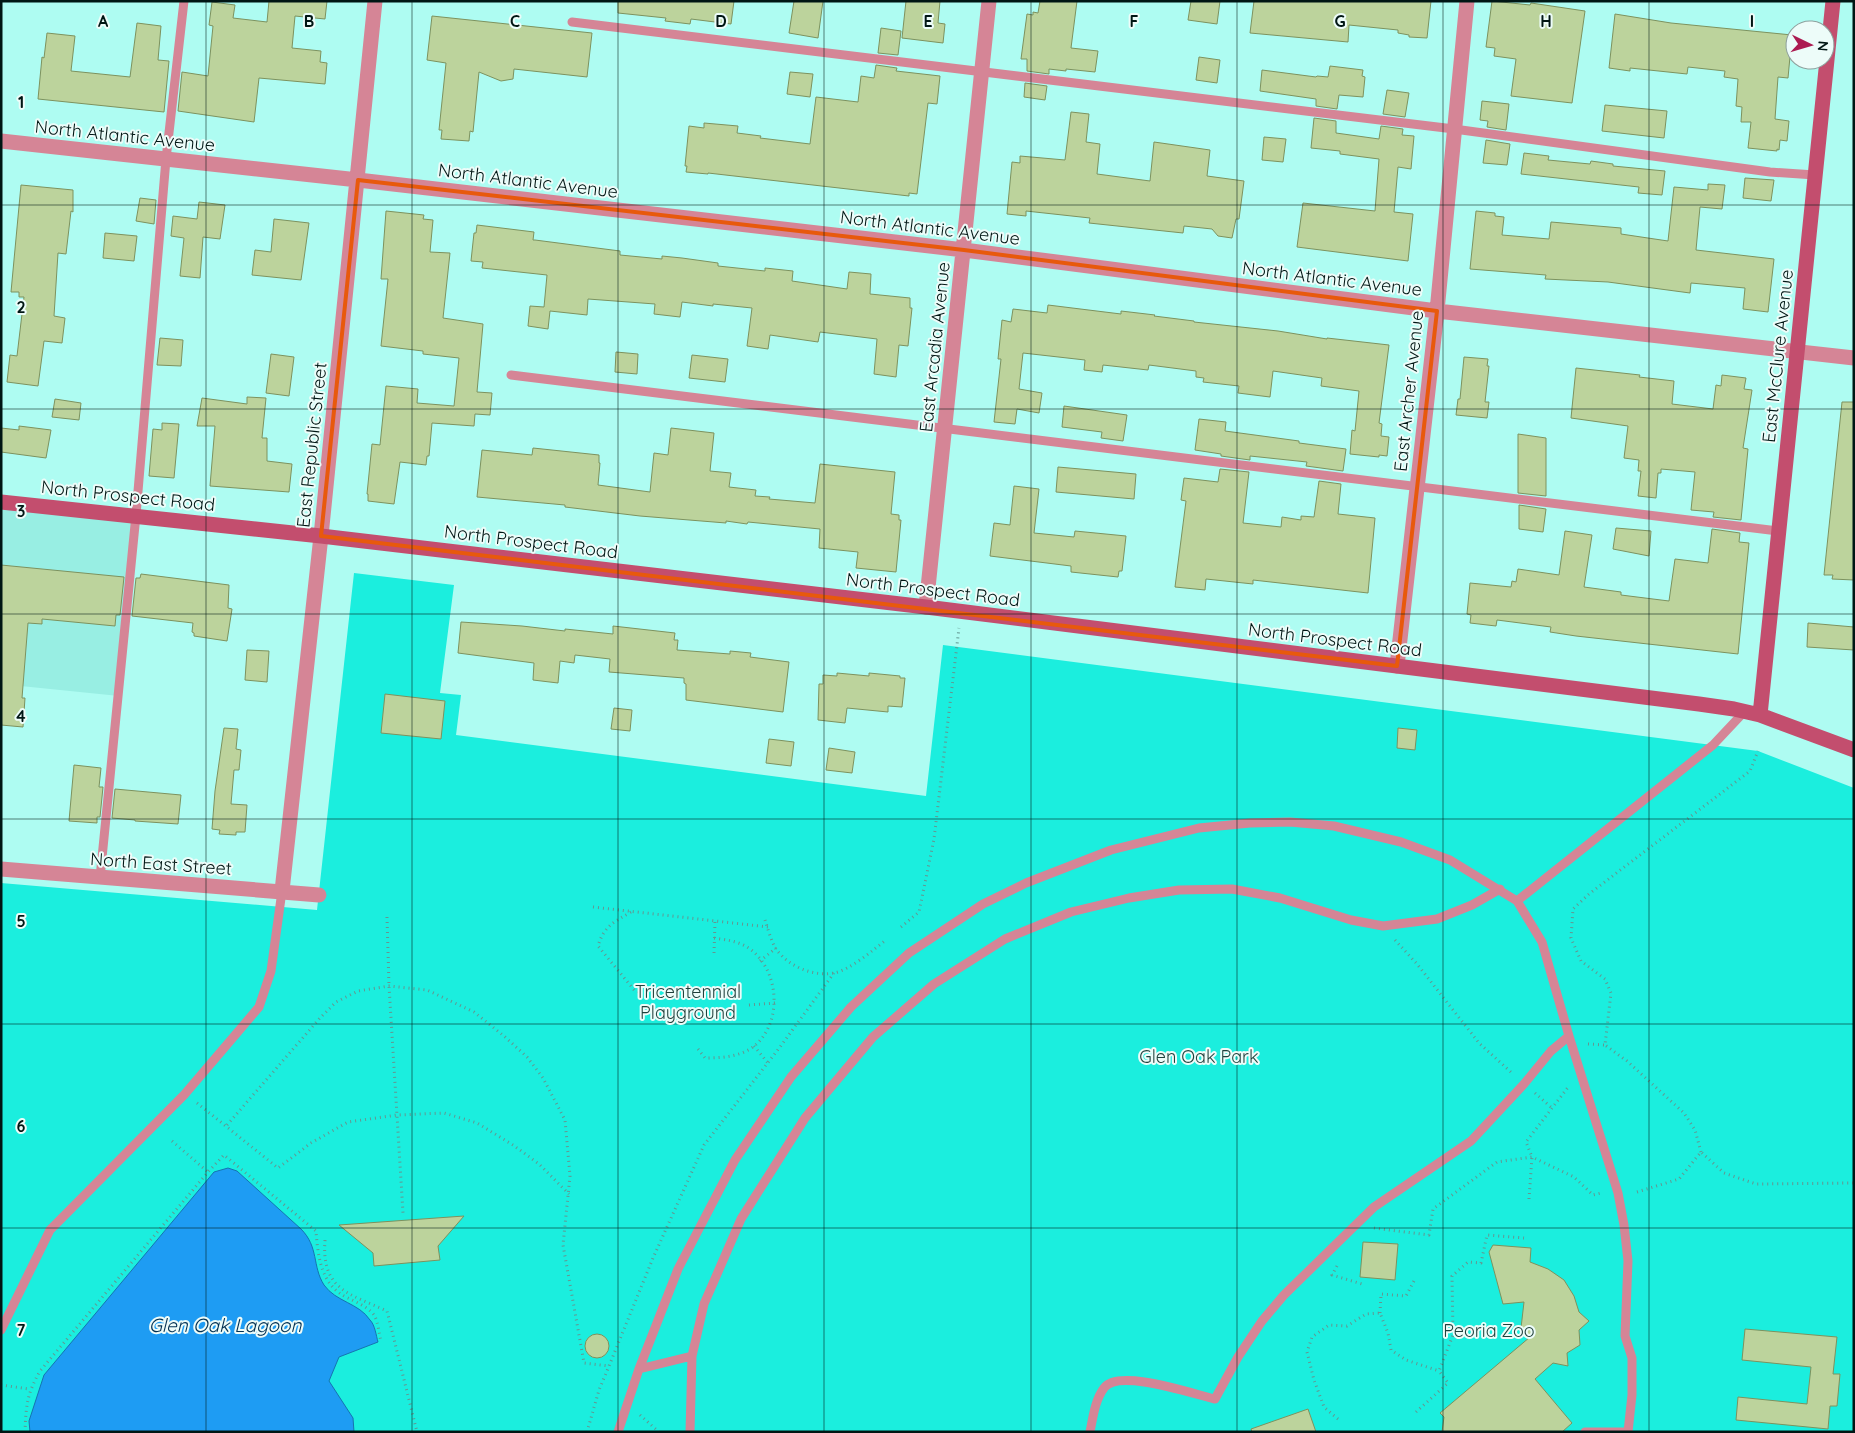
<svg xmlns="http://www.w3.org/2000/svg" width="1855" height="1433" font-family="Quicksand,sans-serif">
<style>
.built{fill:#98eee3}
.green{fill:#1beede}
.water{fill:#1e9cf3;stroke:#1574b0}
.building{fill:#bcd39c;stroke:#7d925e}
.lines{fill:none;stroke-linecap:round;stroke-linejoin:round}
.path{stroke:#629791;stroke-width:3;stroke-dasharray:1 4;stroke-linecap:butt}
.lane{stroke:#d58596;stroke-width:9}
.street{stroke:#d58596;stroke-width:15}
.secondary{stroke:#c34e6e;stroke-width:15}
.marked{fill:none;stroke:#e8590c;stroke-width:4;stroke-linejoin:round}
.grid{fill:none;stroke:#001614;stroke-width:1;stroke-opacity:0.55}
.labels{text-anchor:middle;stroke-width:4;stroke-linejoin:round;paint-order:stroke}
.street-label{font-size:18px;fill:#001614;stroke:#edfcf9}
.park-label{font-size:18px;fill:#1f3f3b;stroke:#edfcf9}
.water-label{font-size:19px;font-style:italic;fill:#002f51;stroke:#edfcf9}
.grid-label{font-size:16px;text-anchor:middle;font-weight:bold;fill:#001614;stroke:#edfcf9;stroke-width:4;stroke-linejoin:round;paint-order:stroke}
</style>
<rect width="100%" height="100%" fill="#aefcf2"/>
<!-- built -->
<path class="built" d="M1,502L136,515L119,696L1,684Z"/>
<!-- green -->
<path class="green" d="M354,573L454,585L440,693L461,695L456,735L926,796L943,645L1758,751L1854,788V1432H1V883L317,910Z"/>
<!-- water -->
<path class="water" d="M228,1168L237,1171L301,1229C319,1247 312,1266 324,1285C336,1302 359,1303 370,1320C375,1325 376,1335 378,1342L339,1357L329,1381L353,1418L354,1432H30L29,1421L44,1375L214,1172Z"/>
<!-- building -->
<path class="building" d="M269,1H327L325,19L295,16L292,48L321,51L320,62L327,63L325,84L259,78L254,122L178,111L182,72L208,76L213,26L209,25L212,2L235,5L233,18L267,22Z
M618,1H734L731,24L691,19L690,24L665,21L666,18L618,13Z
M794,1H823L818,38L789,33Z
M906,1H940L938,23L945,24L943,43L902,38Z
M1040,1H1077L1071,48L1098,51L1095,72L1066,69V71L1049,69V74L1027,71V59H1021L1027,14L1033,15V12L1038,13Z
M1191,1H1220L1217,24L1188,20Z
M1254,1H1431L1427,38L1409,37V35L1398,33V30L1349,25L1348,42L1250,33Z
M1492,1L1530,5L1531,3L1585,11L1572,103L1511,96L1516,59L1494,56L1495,48L1486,47Z
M1615,14L1671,23L1792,35L1788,78L1778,77L1775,119L1789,121L1787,141L1780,140L1779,150L1777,149V151L1748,148L1751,122H1741L1742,107L1736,106L1738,79L1724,77L1725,71L1688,67L1687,74L1630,68V71L1609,68Z
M432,16L592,33L587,77L514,69L513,79L501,81L479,72L473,132L470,131L469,141L441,139L442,130H439L446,63L427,60Z
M137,23L161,26L158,60L169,61L164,112L38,99L42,57L44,58L47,33L75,36L71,71L130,77Z
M881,28L901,31L898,55L878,53Z
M1199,57L1220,60L1217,83L1196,80Z
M876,65L897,68L896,71L940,76L937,104L928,103L917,194L909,193V196L708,173V174L686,172L687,166H685L689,126L704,128V123L738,126L737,133L761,136L760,138L810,144L816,97L858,102L861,76L874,78Z
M1330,66L1363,70L1362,76L1365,77L1363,97L1339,95L1337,109L1316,106V99L1260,91L1262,70L1316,77L1317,76L1328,77Z
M790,72L813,74L810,97L787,94Z
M1025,83L1047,86L1045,100L1024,97Z
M1387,90L1409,93L1405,117L1383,114Z
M1482,101L1509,104L1506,130L1487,127L1488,121L1480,120Z
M1605,105L1667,111L1664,138L1602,131Z
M1071,112L1089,114L1086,142L1100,144L1097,174L1150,181L1154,142L1210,150L1207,176L1244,181L1239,219H1236L1232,238L1218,236L1212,229L1184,226L1183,233L1089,223L1090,218L1026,211V216L1007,214L1012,162L1020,163V156L1065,160Z
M1314,118L1336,121V133L1379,139L1381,126L1403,129L1402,135L1414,136L1411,169L1398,167L1394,212L1413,214L1408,261L1297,247L1303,203L1375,211L1379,159L1340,154V151L1311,148Z
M1264,137L1286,139L1283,162L1262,160Z
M1486,140L1510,144L1507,165L1483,163Z
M1524,153L1549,156L1548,160L1590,164L1591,161L1613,164V166L1665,171L1662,195L1638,193L1639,187L1521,174Z
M1745,178L1774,180L1771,201L1743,198Z
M1708,184L1725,185L1722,209L1700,207L1696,250L1774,259L1768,312L1743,309L1745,288L1691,283L1690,293L1608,282L1545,279L1546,275L1470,269L1476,211L1495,213V216L1504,217L1502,235L1549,239L1551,222L1621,228V234L1668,241L1674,187L1708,190Z
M21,185L73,190V212L71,211L66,254L58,253L54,316L65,318L62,343L44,341L38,386L7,382L10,355L17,356L24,297H19V292H11Z
M140,198L156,200L154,224L136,221Z
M199,202L225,205L220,239L203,237L200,278L180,276L184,238L171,236L173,216L197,219Z
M386,211L424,215L423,219L433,220L430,252L450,253L443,318L483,324L477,392L492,393L490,415L475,414L474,426L432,423L429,456H427L426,465L400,462L394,504L368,501V494H367L372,444L380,445L386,386L418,389L417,403L454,406L459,358L423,354V351L381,346L388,279H381Z
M274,219L309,223L301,280L252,275L255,250L271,252Z
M477,225L534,232L533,240H535L620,251V255L662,259V256L682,258L718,263V266L765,271V268L793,271L792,281L847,289L849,272L871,274L870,294L910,298V308H912L908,346L899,345L896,377L874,374L877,339L820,332L818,342L770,335L768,349L747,346L752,308L713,304V306L682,302L680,317L654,314L655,304L588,299L587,315L550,311L548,329L528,326L530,306L544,307L547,275L482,268L483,262L471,261L474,233H476Z
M105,233L137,236L134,261L103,258Z
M1048,305L1121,314V311L1155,315L1154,316L1194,321V322L1278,331L1327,339V338L1389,345L1379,423L1382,424L1381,436L1389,437L1387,456L1379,455V457L1350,454L1352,430L1355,431L1359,391L1321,386L1322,378L1273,371L1270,397L1238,393L1239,386L1203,382L1204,378L1196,377V371L1149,365L1148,370L1103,365L1102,372L1084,370L1085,360L1023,353L1019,389L1042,393L1039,413L1017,409L1015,424L994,422L1001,359H998L1002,320L1011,322L1013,309L1047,313Z
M160,338L183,340L181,366L157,365Z
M616,352L638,354L637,374L615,372Z
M271,354L294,357L289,396L266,393Z
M692,355L728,359L725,382L689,378Z
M1464,357L1488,359L1487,366H1489L1485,402H1489L1487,418L1456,415L1458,399H1460Z
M1576,368L1640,375L1639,377L1674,381L1672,404L1713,409L1716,385L1721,386L1722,375L1746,378L1744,389L1752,390L1743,448L1748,449L1741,520L1713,517L1714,512L1691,510L1695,472L1661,469V473H1658L1656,498L1638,496L1641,471H1638L1639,460L1624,458L1628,426L1571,418Z
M247,397L266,398L262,438H267V461L292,464L289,492L210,486L215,426H197L202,398L247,404Z
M55,399L81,403L79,420L52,417Z
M1842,402H1854V580L1832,579L1833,575H1824Z
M1064,406L1127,415L1123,441L1101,438L1102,432L1062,427Z
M1199,419L1226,422L1225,431L1299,441V443L1346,449L1343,471L1306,466L1307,462L1250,456V460L1221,456V454L1195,450Z
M162,423L179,424L174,478L149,476L153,429L162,430Z
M19,426L51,430L46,458L1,452V428L19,430Z
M671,428L714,433L710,471L731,473L729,487L756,490L755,496L770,497L769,499L815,503L820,464L895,472L891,514L899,515V520H901L896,572L856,568L858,552L819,548L820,529L748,522L747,524L726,521V523L640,516L565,507V505L477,497L482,450L532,455L533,448L599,455V463H600L598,485L650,492L654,453L668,455Z
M1518,434L1546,438V496L1518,493Z
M1058,467L1136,474L1134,499L1056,492Z
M1220,469L1249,472L1243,523L1281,527L1282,517L1301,520V516L1314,517L1319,481L1341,484L1338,514L1375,518L1368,593L1253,580V584L1206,579L1205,590L1175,587L1186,501L1181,500L1184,478L1218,482Z
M1014,486L1039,489L1034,533L1074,537L1075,531L1126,536L1122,571H1119L1118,577L1071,572V566L990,556L994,523L1010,525Z
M1519,505L1546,509L1543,532L1519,529Z
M1616,528L1651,531L1649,556L1613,549Z
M1712,529L1740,533L1739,542L1749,543L1738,654L1576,636L1550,632L1551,627L1497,620L1496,626L1470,623L1471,615L1467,614L1470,583L1511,587L1512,581L1516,582L1518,569L1559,575L1565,531L1592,535L1584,587L1621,592V595L1669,601L1675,559L1708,563Z
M1,565L124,577L120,615H116L115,626L42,619V624L28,623L22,698H25L23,727L1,725Z
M141,574L229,585L228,608L232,609L227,641L194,636V633L192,632L193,623L132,616L136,578H140Z
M461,622L522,626L565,631V629L613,634V626L675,633L674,640H678L677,650L730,654V651L751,653L750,657L789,662L783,712L686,700V684L684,683V678L609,672L610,659L575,655L574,663L560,661L558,683L533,680L534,663L458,653Z
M1808,623L1854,627V650L1807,647Z
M247,650L269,651L267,682L245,680Z
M837,673L869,676V673L900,676V678H905L902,707L888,706V712L847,708L845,723L818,720L819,684H823V675L837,676Z
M385,694L445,701L441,739L381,733Z
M614,708L632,710L630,731L611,729Z
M224,728L238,729L236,749L241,750L239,770H234L231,804L247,805L245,832H236V835L219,834L220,830L212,829L215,791Z
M1398,728L1417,730L1415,750L1397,748Z
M769,739L794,742L791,766L766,763Z
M829,748L855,752L852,773L826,770Z
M74,765L101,768L99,787H103L100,817H97V823L69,821Z
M115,789L181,795L178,824L135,821V820L112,818Z
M464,1216L438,1246L440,1260L374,1266L373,1253L339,1225Z
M1363,1242L1398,1244L1395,1280L1360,1277Z
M1493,1245L1531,1248L1530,1262L1548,1269L1564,1280L1574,1296L1579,1312L1589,1321L1579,1330L1580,1345L1567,1353L1568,1366L1553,1363L1535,1379L1572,1423L1562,1432H1442L1444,1417L1440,1413L1530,1337L1521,1328L1524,1302L1503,1304L1489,1252Z
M1745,1329L1837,1337L1833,1374H1840L1837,1406H1830L1828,1429L1736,1420L1738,1397L1807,1404L1811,1367L1742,1360Z
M585 1346a12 12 0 1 1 24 0a12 12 0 1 1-24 0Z
M1308,1409L1316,1432H1252L1251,1429Z"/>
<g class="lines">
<!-- path -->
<path class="path" d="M593,907L768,927
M631,912C614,922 604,926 598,946L635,991L639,992
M387,917L389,986L403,1213
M765,920C768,929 771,941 776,949C788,966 813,977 834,973C850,970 873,950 886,940
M901,927L919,912L934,839L959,628
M1395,940L1417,964L1479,1043L1513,1074
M714,953L715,922
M760,961L776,948
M749,1005L775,1003
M1588,1044L1605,1045
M754,1046L768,1063
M698,1049L705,1058C721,1058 739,1057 753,1047C783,1024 780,971 750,949C739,941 727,940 714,938
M1535,1093L1553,1109
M197,1103L278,1168L311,1143L348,1122L397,1115L444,1113L477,1123L513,1145L539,1164L569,1194
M227,1125L320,1018L336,1002L358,991L389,986L427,990L474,1012L504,1036L527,1057L543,1078L565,1120L570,1176L563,1245L584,1363L609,1366
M172,1141L208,1172
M1701,1152L1695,1130L1684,1113L1627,1061L1605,1045L1611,993L1605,979L1581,961L1571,938L1573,909L1589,894L1750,771L1758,751
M1637,1192L1679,1179L1701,1152L1724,1173L1756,1184L1854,1183
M1529,1199L1532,1157L1526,1142L1569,1086
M1374,1228L1429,1235L1433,1209L1497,1162L1532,1157L1574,1177L1593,1195L1601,1193
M325,1240C321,1290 350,1294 387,1311L417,1432
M1337,1266L1332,1275L1362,1284
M1380,1313L1381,1294L1406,1296L1415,1279
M1,1385L29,1389
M1416,1412L1448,1383L1439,1371L1453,1335L1452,1276L1468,1262L1481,1263L1487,1235L1524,1238
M640,1415L659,1432
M1338,1419L1324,1407L1314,1380L1307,1352L1312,1337L1329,1325L1347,1326L1366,1314L1380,1313L1388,1333L1391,1350L1406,1360L1439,1371
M25,1432C26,1405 27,1394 40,1371L208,1172L224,1155L316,1231C318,1257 321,1286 348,1298C356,1302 368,1307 374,1315C378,1321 379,1334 381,1341
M587,1432L599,1390L609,1366L653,1258L704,1145L780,1047L834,973"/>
<!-- lane -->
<path class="lane" d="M572,22L1454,129L1770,172L1815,175
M511,375L1778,531
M100,878L136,515L166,159L184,1
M1517,901L1713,745L1744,712
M1569,1036L1618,1193L1624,1225L1628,1261L1625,1336L1632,1358V1395L1628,1432
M1,1330L50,1230L184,1095L259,1007L271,971L282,891
M639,1369L692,1356
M618,1432L639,1369L678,1269L735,1160L791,1077L851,1007L909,953L983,904L1026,883L1111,850L1199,828L1250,823L1290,822L1334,826L1401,842L1450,860L1517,901L1542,942L1569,1036L1551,1051L1524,1084L1471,1141L1374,1207L1284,1295L1262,1321L1238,1357L1215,1399C1193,1394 1118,1368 1104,1388C1095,1400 1093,1417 1090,1432
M690,1432L692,1356L704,1304L741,1219L805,1118L873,1037L934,984L1005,939L1071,912L1129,898L1179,890L1232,889L1280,898L1351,920L1383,926L1437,919L1472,905L1500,889
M1585,1432H1628"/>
<!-- street -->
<path class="street" d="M1,141L358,180L964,250L1437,311L1854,358
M926,607L989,1
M1397,666L1437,311L1467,1
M1,869L319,895
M282,891L321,536L375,1"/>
<!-- secondary -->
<path class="secondary" d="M1,502L321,536L926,607L1699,704L1734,709L1760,715L1854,750
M1760,715L1833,1"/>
</g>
<!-- marked area -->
<path class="marked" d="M358,180L964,250L1437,311L1397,666L321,536Z"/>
<!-- grid -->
<path class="grid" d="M206,1V1432M412,1V1432M618,1V1432M824,1V1432M1031,1V1432M1237,1V1432M1443,1V1432M1649,1V1432M1,205H1854M1,409H1854M1,614H1854M1,819H1854M1,1024H1854M1,1228H1854"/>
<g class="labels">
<!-- street labels -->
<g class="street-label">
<text transform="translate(125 136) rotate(6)" y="6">North Atlantic Avenue</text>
<text transform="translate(528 181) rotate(7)" y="6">North Atlantic Avenue</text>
<text transform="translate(930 228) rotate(7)" y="6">North Atlantic Avenue</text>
<text transform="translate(1332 279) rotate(7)" y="6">North Atlantic Avenue</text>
<text transform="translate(935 347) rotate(-84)" y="6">East Arcadia Avenue</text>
<text transform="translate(1778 356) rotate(-84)" y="6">East McClure Avenue</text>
<text transform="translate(1409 391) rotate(-84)" y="6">East Archer Avenue</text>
<text transform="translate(312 445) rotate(-84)" y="6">East Republic Street</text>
<text transform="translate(128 496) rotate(6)" y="6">North Prospect Road</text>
<text transform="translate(531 542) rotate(7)" y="6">North Prospect Road</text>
<text transform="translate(933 590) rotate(7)" y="6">North Prospect Road</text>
<text transform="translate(1335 640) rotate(7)" y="6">North Prospect Road</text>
<text transform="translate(161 864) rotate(4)" y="6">North East Street</text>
</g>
<!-- park labels -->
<g class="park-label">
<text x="688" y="998">Tricentennial<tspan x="688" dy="21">Playground</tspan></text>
<text x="1199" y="1063">Glen Oak Park</text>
<text x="1489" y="1337">Peoria Zoo</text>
</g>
<!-- water labels -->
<g class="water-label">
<text x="225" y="1332">Glen Oak Lagoon</text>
</g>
</g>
<g class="grid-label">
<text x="103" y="27">A</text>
<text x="309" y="27">B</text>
<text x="515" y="27">C</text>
<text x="721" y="27">D</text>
<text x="928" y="27">E</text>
<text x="1134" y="27">F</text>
<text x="1340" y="27">G</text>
<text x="1546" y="27">H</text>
<text x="1752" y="27">I</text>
<text x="21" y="108">1</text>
<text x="21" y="313">2</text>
<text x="21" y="517">3</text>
<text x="21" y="722">4</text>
<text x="21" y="927">5</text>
<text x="21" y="1132">6</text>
<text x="21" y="1336">7</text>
</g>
<!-- border -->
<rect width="1855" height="1433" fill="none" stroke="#001614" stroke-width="5"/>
<!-- north arrow -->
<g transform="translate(1810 45) rotate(95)"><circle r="24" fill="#edfcf9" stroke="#8ea09d"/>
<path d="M0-4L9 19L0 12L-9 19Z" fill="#ac1b51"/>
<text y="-8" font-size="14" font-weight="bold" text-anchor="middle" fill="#001614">N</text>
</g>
</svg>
